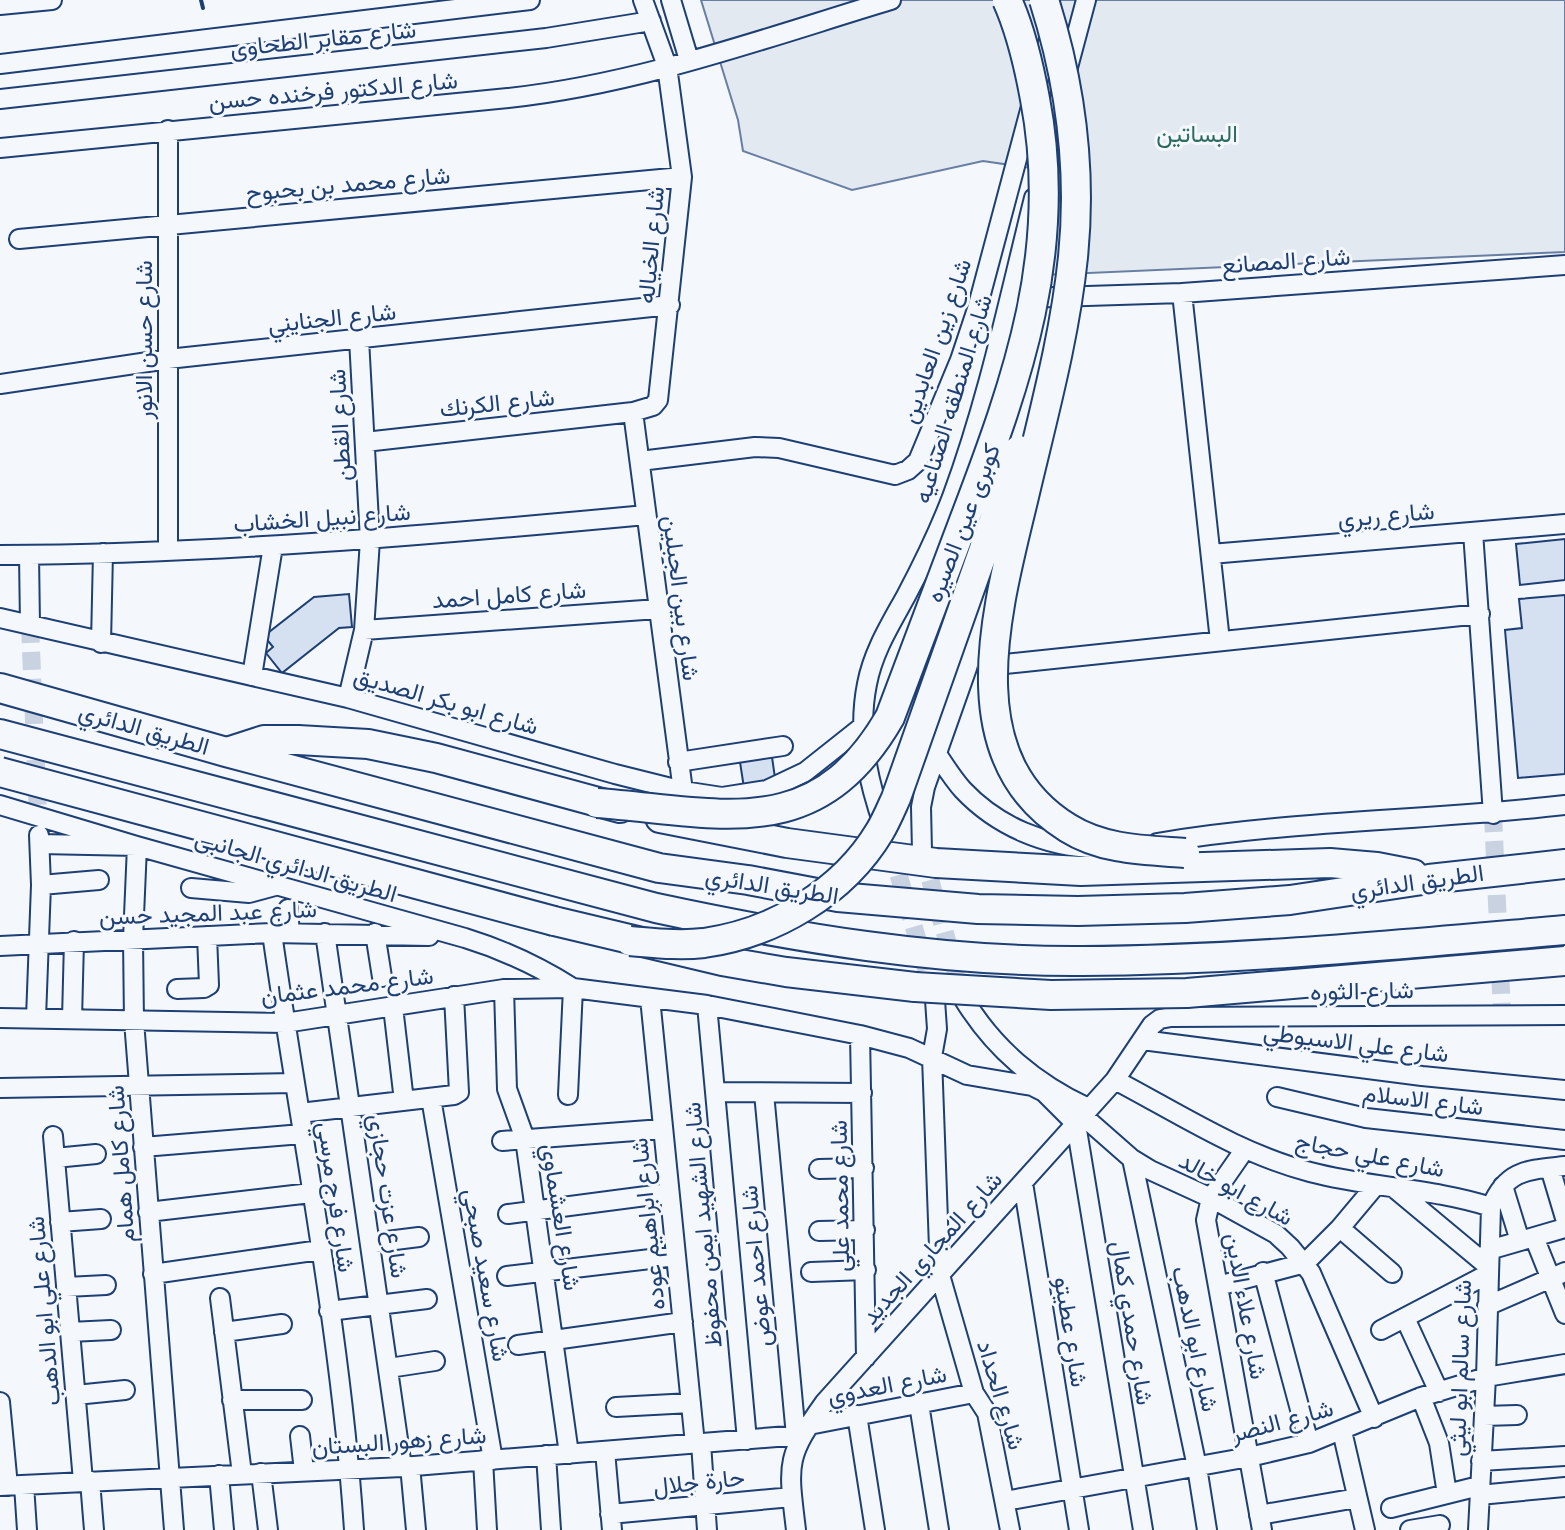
<svg xmlns="http://www.w3.org/2000/svg" width="1565" height="1530" font-family="'Space Grotesk',Vazirmatn,sans-serif">
<style>
.green{fill:#e3e9f0;stroke:#687fa3;stroke-width:2}
.building{fill:#d5e0f0;stroke:#1d3f73;stroke-width:2}
.lines{fill:none;stroke-linecap:round;stroke-linejoin:round}
.minor-tunnel{stroke:#c9d2e0;stroke-width:18;stroke-dasharray:18 9;stroke-linecap:butt}
.minor-casing{stroke:#1d3f73;stroke-width:22}
.highway-casing{stroke:#1d3f73;stroke-width:32}
.minor{stroke:#f4f7fb;stroke-width:18}
.highway{stroke:#f4f7fb;stroke-width:28}
.highway-bridge-casing{stroke:#1d3f73;stroke-width:32;stroke-linecap:butt}
.highway-bridge{stroke:#f4f7fb;stroke-width:28}
.wall{stroke:#1d3f73;stroke-width:4}
.labels{text-anchor:middle;stroke-width:6;stroke-linejoin:round;paint-order:stroke}
.street-label{font-size:24px;fill:#1d3f73;stroke:#f4f7fb}
.park-label{font-size:24px;fill:#2c6c60;stroke:#f4f7fb}
</style>
<rect width="100%" height="100%" fill="#f4f7fb"/>
<!-- green -->
<path class="green" d="M701,0H1565V252L1043,275L1065,173L983,161L852,190L743,151L738,120Z"/>
<!-- building -->
<path class="building" d="M1565,539V580L1520,585L1516,544Z
M349,594L352,627L339,628L282,673L266,653L273,647L264,636L314,597Z
M1565,595V774L1518,778L1505,630L1522,628L1519,599Z
M772,757L775,778L767,779L768,784L744,788L740,762Z"/>
<g class="lines">
<!-- minor-tunnel -->
<path class="minor-tunnel" d="M30,625L38,816
M1493,814L1502,1014
M891,849L934,996
M923,854L963,998"/>
<!-- minor casing -->
<g class="minor-casing">
<path id="minor" d="M671,0L689,60
M0,5L52,0
M0,64L530,0
M0,99L546,38L651,21
M1047,146L1086,0
M0,148L508,98C639,84 765,38 891,0
M19,239L682,177
M1182,293L1220,641
M1024,298L1182,293L1565,265
M0,384L168,359L670,305
M633,412L683,791
M365,442L633,412L653,406L658,400L682,177L667,66L643,0
M640,461L755,447L779,448L895,475L908,470L918,461L960,360L977,309L1050,35
M1473,532L1493,814
M168,550V130
M1211,554L1565,524
M0,555C216,554 431,535 646,515
M29,555L30,625
M0,618L348,698L615,774L683,791L722,797L767,790L805,772L863,726
M364,630L658,609
M101,643L103,553
M986,666L1480,614
M252,676L273,546
M348,698L364,630L370,540L359,339
M937,754C945,766 953,779 963,790C997,826 1046,847 1096,848
M678,762L783,746
M0,805L137,846L465,938C504,950 538,966 573,988L568,1095
M884,827C868,781 857,734 867,684C873,652 890,625 906,596C923,564 939,531 952,497C988,400 1009,298 1034,198
M1157,843C1291,820 1430,821 1565,805
M40,844L137,846L133,939L134,1021L174,1530
M922,851L921,807L925,787L967,668L993,577
M41,885L99,880
M191,888L249,893L275,886
M288,909L290,933
M272,933C300,1131 341,1331 354,1530
M325,933L402,1467
M375,933L382,977
M0,946L272,933L429,936
M177,989L204,988L209,985L207,936
M504,989L507,1089L525,1139L569,1454
M650,998L695,1444
M963,998C994,1049 1035,1083 1088,1108
M935,1000L937,1029L932,1057L940,1275L974,1393L987,1413L1010,1530
M707,1005L747,1440
M393,1007L404,1101
M0,1018L285,1023L504,989L573,988L707,1005L860,1035L909,1048L967,1075L1032,1086L1044,1092L1076,1124L1143,1530
M36,1018L41,885L39,835
M72,1019L74,941
M860,1035L866,1357
M1142,1040L1422,1076L1565,1090
M1115,1080C1178,1113 1240,1154 1310,1172C1370,1188 1432,1188 1491,1207
M0,1088L294,1083
M715,1092L862,1093
M764,1093L796,1436
M1277,1097L1366,1118L1565,1140
M431,1098L493,1460
M300,1113L454,1095L459,1092L454,996
M1083,1116L1132,1159L1150,1170L1211,1198L1276,1234L1290,1247L1311,1273L1374,1418
M53,1136L83,1481
M502,1141L662,1129
M143,1147L302,1134
M1245,1149L1211,1198L1206,1220L1262,1530
M55,1158L96,1154
M1132,1159L1197,1467L1207,1530
M1550,1168L1565,1218
M819,1169L864,1168
M1023,1183L1079,1530
M1503,1186L1520,1241
M1393,1187L1489,1267
M148,1212L311,1193
M508,1214L669,1193
M60,1222L101,1219
M1340,1228L1392,1273
M819,1231L865,1230
M1534,1237L1565,1314
M371,1243L419,1237
M1489,1250L1565,1228
M811,1272L866,1270
M1263,1272L1309,1443
M153,1274L320,1250
M507,1276L676,1256
M1218,1286L1305,1263L1340,1228L1376,1185
M66,1287L106,1285
M220,1298L242,1474
M1487,1306L1565,1272
M329,1311L427,1299
M1405,1318L1439,1392
M1381,1330L1488,1274
M70,1332L111,1330
M224,1332L282,1324
M518,1345L683,1322
M389,1368L435,1361
M76,1395L125,1390
M1421,1397L1439,1443L1447,1494
M232,1400H302
M0,1402L8,1486
M919,1404L939,1530
M616,1407L691,1403
M857,1415L875,1530
M1484,1416L1517,1415
M809,1425L974,1393
M1342,1431L1365,1530
M300,1436L304,1471
M701,1443L707,1530
M605,1451L612,1530
M546,1455L551,1530
M483,1460L487,1530
M1481,1461L1565,1456
M410,1466L416,1530
M261,1473L268,1530
M219,1475L224,1530
M90,1481L94,1530
M24,1485L27,1530
M0,1486L402,1467L801,1435
M1479,1495L1565,1487
M1005,1501L1249,1457L1309,1443L1421,1397L1486,1377L1565,1364
M1391,1508L1479,1486
M610,1514L792,1497
M1259,1515L1357,1498
M796,1530C788,1463 785,1458 825,1402L1115,1080L1152,1025L1160,1019L1171,1017L1565,1015
M1410,1530L1440,1525
M1478,1530L1486,1377L1491,1207C1507,1169 1528,1170 1565,1166"/>
</g>
<!-- highway casing -->
<g class="highway-casing">
<path id="highway" d="M0,688L226,752L659,868L748,880L838,897L978,909L1078,911L1185,908L1290,900L1429,879L1565,864
M0,734L656,908C796,938 938,962 1082,961C1243,960 1405,944 1565,930
M227,752L264,740H298L368,744L436,758L620,808
M660,818L787,843L936,863L1081,871L1330,863L1377,867L1413,874
M554,921L722,961L786,972L915,987"/>
</g>
<!-- minor -->
<use href="#minor" class="minor"/>
<!-- highway -->
<use href="#highway" class="highway"/>
<!-- highway-bridge casing -->
<g class="highway-bridge-casing">
<path id="highway-bridge" d="M1044,0C1071,85 1082,168 1073,257C1065,335 1044,412 1026,488C1001,596 949,755 1068,828C1103,850 1145,850 1185,853
M0,772L554,921
M597,803C720,812 816,846 890,717C915,651 940,584 965,518C1018,379 1064,250 1035,99C1029,66 1021,31 1007,0
M630,941C655,943 679,946 704,943C774,933 843,893 880,831C886,821 891,809 896,798L1019,450
M915,987L1051,995L1187,993L1565,961"/>
</g>
<!-- highway-bridge -->
<use href="#highway-bridge" class="highway-bridge"/>
<!-- wall -->
<path class="wall" d="M201,0L203,8"/>
</g>
<g class="labels">
<!-- street labels -->
<g class="street-label">
<text transform="translate(323 39) rotate(-6)" y="8">شارع مقابر الطحاوى</text>
<text transform="translate(333 91) rotate(-5)" y="8">شارع الدكتور فرخنده حسن</text>
<text transform="translate(348 184) rotate(-5)" y="8">شارع محمد بن بحبوح</text>
<text transform="translate(651 245) rotate(-85)" y="8">شارع الخياله</text>
<text transform="translate(1286 261) rotate(-4)" y="8">شارع المصانع</text>
<text transform="translate(332 318) rotate(-6)" y="8">شارع الجنايني</text>
<text transform="translate(144 340) rotate(-90)" y="8">شارع حسن الانور</text>
<text transform="translate(936 341) rotate(-71)" y="8">شارع زين العابدين</text>
<text transform="translate(953 399) rotate(-73)" y="8">شارع المنطقه الصناعيه</text>
<text transform="translate(497 403) rotate(-6)" y="8">شارع الكرنك</text>
<text transform="translate(340 425) rotate(-93)" y="8">شارع القطن</text>
<text transform="translate(1386 515) rotate(-5)" y="8">شارع ريري</text>
<text transform="translate(322 518) rotate(-4)" y="8">شارع نبيل الخشاب</text>
<text transform="translate(963 523) rotate(-69)" y="8">كوبرى عين الصيره</text>
<text transform="translate(509 595) rotate(-4)" y="8">شارع كامل احمد</text>
<text transform="translate(681 598) rotate(83)" y="8">شارع بين الجبلين</text>
<text transform="translate(446 701) rotate(16)" y="8">شارع ابو بكر الصديق</text>
<text transform="translate(144 729) rotate(16)" y="8">الطريق الدائري</text>
<text transform="translate(296 866) rotate(16)" y="8">الطريق الدائري الجانبى</text>
<text transform="translate(1417 882) rotate(-8)" y="8">الطريق الدائري</text>
<text transform="translate(772 886) rotate(9)" y="8">الطريق الدائري</text>
<text transform="translate(208 913) rotate(-2)" y="8">شارع عبد المجيد حسن</text>
<text transform="translate(347 986) rotate(-7)" y="8">شارع محمد عثمان</text>
<text transform="translate(1362 991) rotate(-1)" y="8">شارع الثوره</text>
<text transform="translate(1356 1043) rotate(7)" y="8">شارع علي الاسيوطي</text>
<text transform="translate(1423 1100) rotate(7)" y="8">شارع الاسلام</text>
<text transform="translate(1370 1155) rotate(11)" y="8">شارع علي حجاج</text>
<text transform="translate(121 1164) rotate(-94)" y="8">شارع كامل همام</text>
<text transform="translate(1236 1189) rotate(29)" y="8">شارع ابو خالد</text>
<text transform="translate(388 1196) rotate(82)" y="8">شارع عزت حجازي</text>
<text transform="translate(840 1196) rotate(-91)" y="8">شارع محمد علي</text>
<text transform="translate(336 1197) rotate(82)" y="8">شارع فرج مرسي</text>
<text transform="translate(561 1217) rotate(81)" y="8">شارع العشماوي</text>
<text transform="translate(648 1224) rotate(-96)" y="8">شارع ابراهيم عوده</text>
<text transform="translate(703 1225) rotate(-95)" y="8">شارع الشهيد ايمن محفوظ</text>
<text transform="translate(932 1248) rotate(-48)" y="8">شارع المجاري الجديد</text>
<text transform="translate(756 1266) rotate(-95)" y="8">شارع احمد عوض</text>
<text transform="translate(486 1275) rotate(80)" y="8">شارع سعيد صبحي</text>
<text transform="translate(1246 1306) rotate(80)" y="8">شارع علاء الدين</text>
<text transform="translate(44 1311) rotate(-95)" y="8">شارع علي ابو الدهب</text>
<text transform="translate(1132 1323) rotate(81)" y="8">شارع حمدي كمال</text>
<text transform="translate(1071 1332) rotate(81)" y="8">شارع عطيتو</text>
<text transform="translate(1195 1339) rotate(78)" y="8">شارع ابو الدهب</text>
<text transform="translate(1460 1368) rotate(-88)" y="8">شارع سالم ابو ليثي</text>
<text transform="translate(887 1385) rotate(-11)" y="8">شارع العدوي</text>
<text transform="translate(1001 1395) rotate(73)" y="8">شارع الحداد</text>
<text transform="translate(1282 1421) rotate(-15)" y="8">شارع النصر</text>
<text transform="translate(399 1441) rotate(-4)" y="8">شارع زهور البستان</text>
<text transform="translate(699 1482) rotate(-6)" y="8">حارة جلال</text>
</g>
<!-- park labels -->
<g class="park-label">
<text x="1197" y="142">البساتين</text>
</g>
</g>
</svg>
